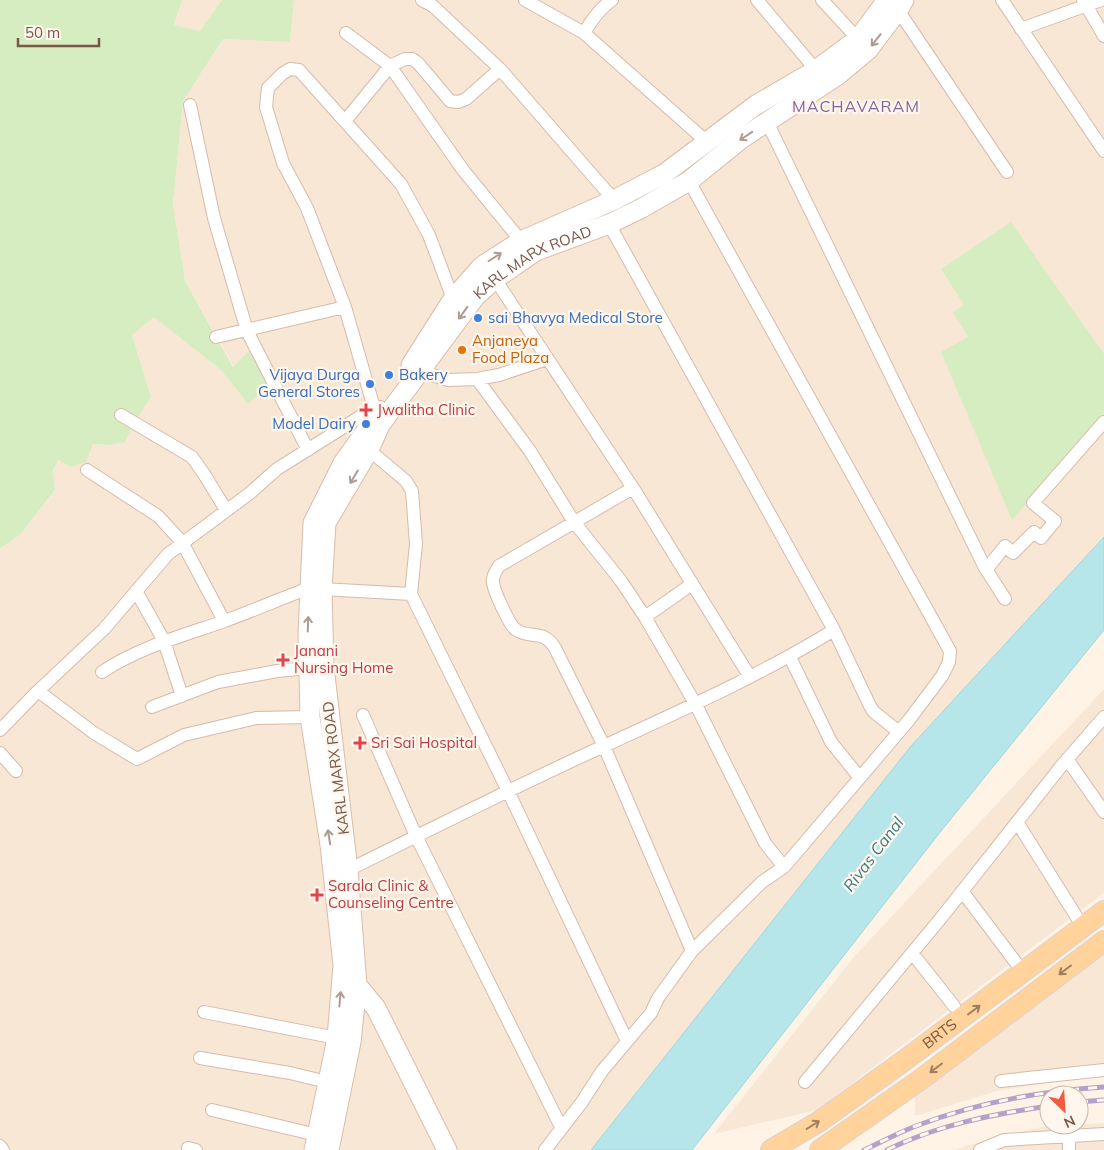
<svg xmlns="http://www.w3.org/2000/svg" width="1104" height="1150" font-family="Mulish,sans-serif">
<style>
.residential{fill:#f9e7d5}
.green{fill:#d6edc1}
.water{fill:#b7e6ea;stroke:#9cd7dd}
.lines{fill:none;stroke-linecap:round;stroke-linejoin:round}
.street-casing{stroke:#d4bbac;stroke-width:14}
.secondary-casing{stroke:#d9bcab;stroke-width:21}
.primary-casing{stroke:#dcd3cf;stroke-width:22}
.street{stroke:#fff;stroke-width:12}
.secondary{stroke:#fff;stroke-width:19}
.primary{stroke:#ffd39b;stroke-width:20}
.rail-casing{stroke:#b4a1c9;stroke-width:5}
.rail{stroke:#fff7ed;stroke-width:3;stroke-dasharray:9;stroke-linecap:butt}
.oneway{stroke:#af9a91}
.oneway2{stroke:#a27c60}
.shop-dot{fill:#3f7fe0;stroke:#fff7ed;stroke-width:2}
.food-dot{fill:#e8710a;stroke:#fff7ed;stroke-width:2}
.health-dot{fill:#e0444e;stroke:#fff7ed;stroke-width:2}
.labels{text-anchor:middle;stroke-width:4.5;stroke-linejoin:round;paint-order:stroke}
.street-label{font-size:15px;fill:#7a5647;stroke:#fff7ed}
.shop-label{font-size:15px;fill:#366cbe;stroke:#fff7ed;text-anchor:start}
.food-label{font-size:15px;fill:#c56008;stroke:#fff7ed;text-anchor:start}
.health-label{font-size:15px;fill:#be3a42;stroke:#fff7ed;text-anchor:start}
.neighbourhood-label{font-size:16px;letter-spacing:1px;fill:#86629e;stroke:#fff7ed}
.water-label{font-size:16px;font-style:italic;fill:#397980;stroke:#fff7ed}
</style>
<rect width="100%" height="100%" fill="#fef3e5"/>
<!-- residential -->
<path class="residential" d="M182,0H222L200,32L174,25Z
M294,0H1104V537L911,746L591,1150H0V548L20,535L55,491L53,470L60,460L93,444L108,445L133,425L151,397L132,335L154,316L221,370L248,404L234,367L185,281L173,204L183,101L223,39L290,42Z
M1104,689V893L817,1110L714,1134L853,958Z
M1104,952V1074L997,1091L915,1116V1094Z
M1104,1123V1150H955L965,1146L1045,1126Z"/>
<!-- green -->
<path class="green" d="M0,0H182L174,25L200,31L222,0H294L290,42L223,39L183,101L173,204L185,281L233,367L252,348L273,383L248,404L221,370L154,317L132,335L151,397L133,425L125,442L108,445L93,444L86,462L70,467L59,460L53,470L55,490L20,535L0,548Z
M1011,222L1104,354V413L1012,520L941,352L968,337L953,312L964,305L941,269Z"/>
<!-- water -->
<path class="water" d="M1104,537V630L941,831L692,1150H591L911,746Z"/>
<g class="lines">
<!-- street casing -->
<g class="street-casing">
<path id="street" d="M422,0L433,6L500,69L614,200
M525,0L584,33L707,142
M757,0L816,70
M822,0L858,39
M1002,0L1104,151
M1083,0L1104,36
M894,4L1007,172
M1021,29L1101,0
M346,33L390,66L463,170L521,241
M584,33C591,21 600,8 612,0
M190,105L214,218L247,331L308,450
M345,121L390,66L405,59H412L418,63L450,101L458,102L466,99L500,69
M767,122L984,566L1005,599
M689,181L950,651L949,662L942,676L909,720L784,867
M609,224L834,630L870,706L874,712L899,732
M495,279L633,488L750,677
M216,337L345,307
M420,371L448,380L477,379L499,375L547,359
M477,379L530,451L574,522L621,581L645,617
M374,408L345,307L307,208L283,163L266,107L268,88L282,74L290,69L299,70L401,184L429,235L453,299
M121,415L192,457L204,474L226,510
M369,450L406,481L412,491L416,544L411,594L508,791L627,1041
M87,470L158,516L182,542L224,621
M633,488L499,566C496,571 492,576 493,583C494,591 509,624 515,629C529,640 543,628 555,648L604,746L692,951
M986,570L1005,546L1013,553L1034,532L1041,538L1055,521L1033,503L1104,422
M322,589L411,594
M136,591L164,641L182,696
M790,657L831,742L860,778
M102,672C138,648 181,636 222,622C252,611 280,599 309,588
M38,691L94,733L137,759L184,735L256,718L310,717
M152,707L218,682L277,671L309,668
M363,715L416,836L561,1127
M0,730L38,691L104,629L168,554L250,493L277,469L374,408L380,407
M0,753L16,771
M1067,759L1104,812
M1017,822L1083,927
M348,870C433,828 518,785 604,746C682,710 761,675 834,630
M962,891L1023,972
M912,953L954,1006
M204,1012L337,1038
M200,1058L290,1073L327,1082
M1001,1081L1104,1070
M805,1082L941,918L1063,764L1104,717
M212,1110L317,1135
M0,1146L3,1150
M188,1148L196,1150
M545,1150L582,1102L602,1071L651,1013L658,998L692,951L762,882L784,867L765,843L696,705L645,617L692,584
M980,1150L1004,1140L1104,1134
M1069,1150V1136"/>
</g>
<!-- secondary casing -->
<g class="secondary-casing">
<g id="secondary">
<path d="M411,365L453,299L482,266L521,241L614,200L664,174L756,105L816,70L858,39L887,0"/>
<path d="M357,985L376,1008L447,1150"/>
<path d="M314,1150L337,1038L343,965L330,845L310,717L308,634L313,523L343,463L373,421"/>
<path id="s1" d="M329,1150L351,1042L357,985L348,870L324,667L322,589L326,523L369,450L380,425L475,297L495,279L536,251L609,224L642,208L689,181L741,139L838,75L868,50L899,9L904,0"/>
</g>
</g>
<!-- primary casing -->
<g class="primary-casing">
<g id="primary">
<path id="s2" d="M771,1150L820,1121L905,1060L1104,911"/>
<path d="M820,1150L920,1080L1104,941"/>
</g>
</g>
<!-- street -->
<use href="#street" class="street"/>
<!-- secondary -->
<use href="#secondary" class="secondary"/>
<!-- primary -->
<use href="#primary" class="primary"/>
<!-- rail casing -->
<g class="rail-casing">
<path id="rail" d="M1079,1102L1104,1100
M864,1150C881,1142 898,1133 916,1126C976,1103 1041,1091 1104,1087
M887,1150C937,1125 994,1114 1049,1106"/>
</g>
<!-- rail -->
<use href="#rail" class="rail"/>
</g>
<!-- one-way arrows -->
<defs><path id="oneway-shaft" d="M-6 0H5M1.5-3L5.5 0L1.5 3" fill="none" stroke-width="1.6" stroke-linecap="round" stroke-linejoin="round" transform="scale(1.25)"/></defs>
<g class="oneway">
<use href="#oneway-shaft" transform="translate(876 40) rotate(128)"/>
<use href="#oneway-shaft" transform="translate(746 136) rotate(146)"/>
<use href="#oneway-shaft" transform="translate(495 257) rotate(-32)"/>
<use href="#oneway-shaft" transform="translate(463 313) rotate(126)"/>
<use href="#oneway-shaft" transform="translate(354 477) rotate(121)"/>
<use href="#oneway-shaft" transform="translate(308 624) rotate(-88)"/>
<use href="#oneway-shaft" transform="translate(329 837) rotate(-99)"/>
<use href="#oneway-shaft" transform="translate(340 999) rotate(-85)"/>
</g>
<g class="oneway2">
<use href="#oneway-shaft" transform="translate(1065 970) rotate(143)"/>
<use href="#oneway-shaft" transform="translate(974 1010) rotate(-37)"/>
<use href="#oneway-shaft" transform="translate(936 1068) rotate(143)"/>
<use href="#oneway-shaft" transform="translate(813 1125) rotate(-32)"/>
</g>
<!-- markers -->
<g class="shop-dot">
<circle cx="478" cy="318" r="5"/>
<circle cx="389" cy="375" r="5"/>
<circle cx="370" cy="384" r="5"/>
<circle cx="366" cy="424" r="5"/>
</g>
<circle class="food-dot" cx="462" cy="350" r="5"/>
<g class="health-dot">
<path d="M363.5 402.5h5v5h5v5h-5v5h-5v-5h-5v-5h5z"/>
<path d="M280.5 652.5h5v5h5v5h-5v5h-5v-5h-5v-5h5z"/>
<path d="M357.5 735.5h5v5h5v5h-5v5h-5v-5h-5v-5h5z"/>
<path d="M314.5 887.5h5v5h5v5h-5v5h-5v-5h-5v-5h5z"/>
</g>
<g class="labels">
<!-- street labels -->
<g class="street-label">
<text dy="5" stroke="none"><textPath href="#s1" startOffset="971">KARL MARX ROAD</textPath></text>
<text transform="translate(336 768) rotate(-97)" y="5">KARL MARX ROAD</text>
<text dy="5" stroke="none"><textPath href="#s2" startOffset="205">BRTS</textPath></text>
</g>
<!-- shop labels -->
<g class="shop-label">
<text x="488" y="323">sai Bhavya Medical Store</text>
<text x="360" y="380" text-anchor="end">Vijaya Durga<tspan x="360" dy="17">General Stores</tspan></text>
<text x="399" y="380">Bakery</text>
<text x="356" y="429" text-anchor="end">Model Dairy</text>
</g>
<!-- food labels -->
<g class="food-label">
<text x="472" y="346">Anjaneya<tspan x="472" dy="17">Food Plaza</tspan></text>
</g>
<!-- health labels -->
<g class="health-label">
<text x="377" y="415">Jwalitha Clinic</text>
<text x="294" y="656">Janani<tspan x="294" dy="17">Nursing Home</tspan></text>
<text x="371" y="748">Sri Sai Hospital</text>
<text x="328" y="891">Sarala Clinic &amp;<tspan x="328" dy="17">Counseling Centre</tspan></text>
</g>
<!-- neighbourhood labels -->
<g class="neighbourhood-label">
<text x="856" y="112">MACHAVARAM</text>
</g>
<!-- water labels -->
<g class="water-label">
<text transform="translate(873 854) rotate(-53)" y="6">Rivas Canal</text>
</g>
</g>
<!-- north arrow -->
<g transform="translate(1064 1110) rotate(155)"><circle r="24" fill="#fff7ed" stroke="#cab7ab"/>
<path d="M0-4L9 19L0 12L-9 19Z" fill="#f35b3f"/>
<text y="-8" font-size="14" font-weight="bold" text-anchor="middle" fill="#7a5647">N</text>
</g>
<!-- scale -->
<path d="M18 38v8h81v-8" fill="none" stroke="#7a5647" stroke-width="2.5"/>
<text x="25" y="38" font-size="15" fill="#7a5647" stroke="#fff7ed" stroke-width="4" paint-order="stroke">50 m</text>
</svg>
